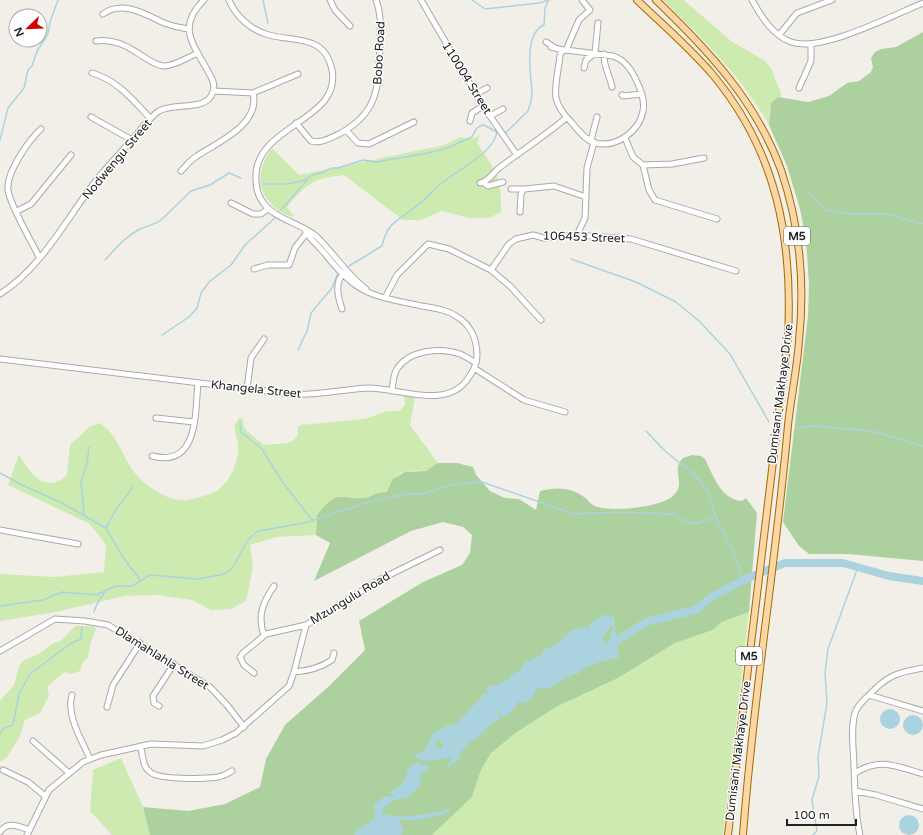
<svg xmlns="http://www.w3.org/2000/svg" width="923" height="835" font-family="'Varela Round',sans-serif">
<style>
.grass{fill:#cdebb0}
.forest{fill:#add19e}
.water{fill:#aad3df;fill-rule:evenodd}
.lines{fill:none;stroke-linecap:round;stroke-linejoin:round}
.stream{stroke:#aad3df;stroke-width:1.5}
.river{stroke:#aad3df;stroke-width:8}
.minor-casing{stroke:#a9a9a9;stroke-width:7}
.major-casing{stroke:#a06b00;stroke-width:8}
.minor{stroke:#fff;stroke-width:5}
.major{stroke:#fcd6a4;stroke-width:6}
.labels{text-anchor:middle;stroke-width:3;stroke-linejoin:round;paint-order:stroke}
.shield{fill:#fff;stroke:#646464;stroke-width:1}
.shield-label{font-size:11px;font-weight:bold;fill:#222}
.street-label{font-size:12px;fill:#222;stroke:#fff}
</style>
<rect width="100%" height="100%" fill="#f2efe9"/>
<!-- grass -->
<path class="grass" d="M663,0H684L731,41L765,61L771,68L782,96L778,97L770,106L769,125C741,76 703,39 663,0Z
M480,135L477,143C496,172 502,176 501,212L489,218H469L442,211L421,220H403L344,175C311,179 309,182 287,207L294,216L291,217C259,202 251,178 272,148L299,175L445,145L460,137L473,139Z
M404,395L415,397L410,425L438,463C425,476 420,468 405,472C395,474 391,484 385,492C375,492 376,494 367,498C360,501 349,498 341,496L317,515L316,535L276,537L250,545L253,567L246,601L231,609L211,610L192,600L157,595L124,596L56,612L0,621V574L55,577L104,572L106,545L90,524L8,485L19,454C29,473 45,495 67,475L70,445L89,427L99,423C117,433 121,453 132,469C143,485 167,502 187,500C194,499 203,496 210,494C226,490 238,465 238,450C239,442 235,434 234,426L239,418L243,419L244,427L249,433L264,445L287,443L295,439L298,434V427L301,425L365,419L387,411H399L405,405Z
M749,612L723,835H432L472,797L481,770L491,753L517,732L556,707L618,678L675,643L713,630L722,622Z
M75,626H93L96,629L91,641L88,657L83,662L80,671L71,674L64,672L47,687L49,696L40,713L25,720L19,738L7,757L0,762V701L14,685L19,666L24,660L39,654L52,644L62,640Z
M121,758L143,807L150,835H112L90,811L93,770Z"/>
<!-- forest -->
<path class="forest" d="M923,32V561L848,554H809L799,546L783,522L808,316L809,285L806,239L800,209L787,166L769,125L771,103L778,97L808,102L829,96L847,83L859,81L871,72L873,67L871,58L875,52L881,49L896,47Z
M692,455L701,456L705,459C713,475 721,500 742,501L746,498L757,513L749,612L722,622L713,630L675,643L618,678L556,707L517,732L491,753L481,770L472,797L432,835H150L143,807L188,811L225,804L260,787L266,759L285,725L328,687L365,650L359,621L423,582L462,565L470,553L472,535L463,527L443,522L411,531L314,581L330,543L316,535L317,515C325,506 332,495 345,497C352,498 358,499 365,498C374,496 374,492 386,492L393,479L405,472L426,471L438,463H457L473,467L476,475L490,491L505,498L519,499L536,510L540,491C555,487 571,487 584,497C590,501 590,505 598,507C613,512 664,507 674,495C684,484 676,477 678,466C679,463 681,460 683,458Z"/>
<!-- water -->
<path class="water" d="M606,614L610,618L613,615L614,618L619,658C611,658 582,666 578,674H573L549,688H537L533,697L526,703L519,701C515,707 510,716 502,717L492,702L501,719L493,722L475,740L469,742L461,752L459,759L447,768L446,767L452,760L451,757L427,761L413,757L425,750L433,733L448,725L456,724L486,692L490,696L486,688L487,687L500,684L510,678L511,675L521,670L525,662L541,656L545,648H551C554,644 555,645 559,643C561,642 561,640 563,638C569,631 581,626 589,629V625L596,619ZM612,625L614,627C609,631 613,641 606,643L603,640V636ZM436,738L443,744L441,749L434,745H436Z
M880 719a10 10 0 1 1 20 0a10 10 0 1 1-20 0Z
M903 725a10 10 0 1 1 20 0a10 10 0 1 1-20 0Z
M419,761V765L426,764L430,769L420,774L421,785L407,798C399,798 388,801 381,805H378L377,802L384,797H394L389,792C401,787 407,781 408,768Z
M449,809V811C443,817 408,822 401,819L400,822L404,831L401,835H356L353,833L384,814C399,820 433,814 449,809Z
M899 825a10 10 0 1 1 20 0a10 10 0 1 1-20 0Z"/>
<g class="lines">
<!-- stream -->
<path class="stream" d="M263,0L268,23
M472,0L485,9L539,3L549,0
M506,132C514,126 520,118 528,111C530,105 532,99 532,93C531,75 523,34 544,25L545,8L548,1
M0,140L8,108L24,88L28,70L32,66L37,51L48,34L50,22L58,0
M263,184H288L305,180L312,175L321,173L332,168H338L363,160L376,162L428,153L447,148L472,137L476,129L480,126L484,125L497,132C494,153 457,170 442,183C432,191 424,201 414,208C397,221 387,223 382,246L349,266
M809,193L826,210L853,214H887L923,224
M280,211L307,180
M571,259L636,282L676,302L699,321L730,354L769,422
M105,260C115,249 125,237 138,230C145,226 154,225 161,220L191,191L210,185L229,173L241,178
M162,335L189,317L197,308L201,293L209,282L231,265L245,245L275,218
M298,350L307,331L311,313L332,288L337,275
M240,423L241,432L262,449L283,483L313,521
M796,428L814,426L872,431L923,446
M646,431L665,451L695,475L708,492L716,517L735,556L743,580
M0,473L22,485L60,502L106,528L122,556L141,581
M84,514L81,482L87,464L89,447
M106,528L115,511L133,487
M0,606L43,600L62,592L96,595L105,591
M94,612L97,604L106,590L116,586H132L150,575L198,579L225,574L233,567L248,540L258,531L304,523L369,502L405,494H423L454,484L482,482L574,514L619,512L675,514L688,523H699L716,517
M0,733L4,728L13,725L19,694L30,674L70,644L81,639L82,627
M813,835L817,831L812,800L819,776L818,757L827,703L825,673L828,649L858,567"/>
<!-- river -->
<path class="river" d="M607,646L617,641L646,622L695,610L710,598L743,580L785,563H843L889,576L923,581
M378,835L380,828L378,807L388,800"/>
<!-- minor casing -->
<g class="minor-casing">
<path id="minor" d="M229,0C236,17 251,30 269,35C294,42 325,34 332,70C342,122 252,125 256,180C256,190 259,198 265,205C278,220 302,224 316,236C334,253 346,274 366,289
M330,0L335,10L350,26
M421,0L483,106L517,155
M752,0C761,16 772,35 791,42C821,53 893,15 923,3
M103,14C123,0 145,14 164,23C172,26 180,28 188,29
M779,35L797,13L832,0
M96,41C110,39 124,44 136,52C145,57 153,65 164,66C175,66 188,57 198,53
M546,42L554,47
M551,47L563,50
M566,50L613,56C625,60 632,70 637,82C641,90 645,101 643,111C639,132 616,148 595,143C585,140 578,130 572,123C565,116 558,107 556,98C554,84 559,69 560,55L561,52Z
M566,50L579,20L590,10L582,0
M604,54C603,65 610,76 612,87
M584,68L586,60L595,53L598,23
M92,73C117,80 133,100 150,118
M799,88L811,61V44
M214,91L253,93L298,74
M476,94L487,88
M622,95L623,96L642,94
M490,116L503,109
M91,117L132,140
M470,121L472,113L483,106
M296,123L311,141C321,144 330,138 339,134C380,112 378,86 380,45C380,29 382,15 376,0
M346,130L358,143L369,144L414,122
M625,138L633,157L643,165L672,164L704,158
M591,140L597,117
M643,165L649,190L655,200L717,219
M181,171C186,166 190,160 197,156C218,142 261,124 253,93
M480,183C488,182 493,173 499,168C521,151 545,136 566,118
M484,183L488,186L503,182
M511,189H524
M231,203L253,214H261L268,209
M17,211L31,204L71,155
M520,212L521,194L524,189L554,186L586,197
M577,235L585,218L587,168L594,142
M39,257C32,242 10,206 8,190C6,173 28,141 41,129
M254,269L268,265H289L295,248L308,231
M491,270L509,244L516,239L533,235L544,238L577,235L631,239L736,271
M0,294C43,267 67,217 98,178C110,164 123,150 136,135C143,127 150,117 159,111C174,102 207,112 213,92C215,86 213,80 210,75C195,46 175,28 204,0
M385,298L397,275L428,244L449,249L491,270L510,286L541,320
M342,309C338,297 334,283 344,272
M0,359L291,394C317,396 343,389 369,388C400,388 448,411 469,377C474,370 477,363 477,355C477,340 471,326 459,318C448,310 435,308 422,306C374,296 358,296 326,255C320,247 309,239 305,230
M474,368L524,400L565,412
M247,389L251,358L264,339
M392,391C393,384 393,375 397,369C409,350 440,347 460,354C465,356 471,360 476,363
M156,418L194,422
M152,456C199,468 195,412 198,383
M0,530L78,544
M264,635C257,616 263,602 274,586
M0,651L55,619L85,621L108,625L210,687L227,705L244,727
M294,672C309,671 320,668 332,660L334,653
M254,673L244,665L240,657L243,653L266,634L306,625
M72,695C66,716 82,740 90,759
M869,695L923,711
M159,706L154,703L153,696L174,664
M107,707L113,685L140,643
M33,741L69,773
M140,746C144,755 141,765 150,772C159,780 204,779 218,777C223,776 227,774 232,771
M3,770L28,782L45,796
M855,773C881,757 895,766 923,774
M855,791L876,795L923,809
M0,832C7,821 18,826 29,830
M27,835L49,790L83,762L101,755L151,744L203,746L222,740L236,733L289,686L294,672L306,625L381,579L440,550
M860,835C855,813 855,790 854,768C854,751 850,730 855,713C857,706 863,701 868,696C887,676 895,673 923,668"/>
</g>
<!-- major casing -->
<g class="major-casing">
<path id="major" d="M637,0C662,24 690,48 713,75C777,152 793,239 788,337L728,835
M656,0C708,50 756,101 781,170C800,226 805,283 799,341C797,369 791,397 788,425C776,562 753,698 743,835"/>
</g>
<!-- minor -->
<use href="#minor" class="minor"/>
<!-- major -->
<use href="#major" class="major"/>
</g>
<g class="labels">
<!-- shield labels -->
<g class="shield">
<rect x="784" y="227" width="26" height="18" rx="3"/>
<rect x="736" y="647" width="26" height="18" rx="3"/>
</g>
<g class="shield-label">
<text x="797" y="240">M5</text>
<text x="749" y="660">M5</text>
</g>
<!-- street labels -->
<g class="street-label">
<text transform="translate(379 53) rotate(-87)" y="4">Bobo Road</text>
<text transform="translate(467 78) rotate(58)" y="4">110004 Street</text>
<text transform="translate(117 159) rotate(-50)" y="4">Nodwengu Street</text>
<text transform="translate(584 237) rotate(2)" y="4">106453 Street</text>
<text transform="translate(256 389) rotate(6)" y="4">Khangela Street</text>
<text transform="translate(780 394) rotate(-83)" y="4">Dumisani Makhaye Drive</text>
<text transform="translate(350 598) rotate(-31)" y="4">Mzungulu Road</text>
<text transform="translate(162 658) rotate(32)" y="4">Dlamahlahla Street</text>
<text transform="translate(738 751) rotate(-83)" y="4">Dumisani Makhaye Drive</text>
</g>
</g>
<!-- north arrow -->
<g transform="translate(28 28) rotate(247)"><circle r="19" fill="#ffffff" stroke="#a7a7a7"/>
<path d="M0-3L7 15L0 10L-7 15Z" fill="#d40000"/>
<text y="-6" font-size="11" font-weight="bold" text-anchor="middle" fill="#222222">N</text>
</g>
<!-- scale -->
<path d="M787 819v6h69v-6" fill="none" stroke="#222222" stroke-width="2"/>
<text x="793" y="819" font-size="12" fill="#222222" stroke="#ffffff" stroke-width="3" paint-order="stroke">100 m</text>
</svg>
